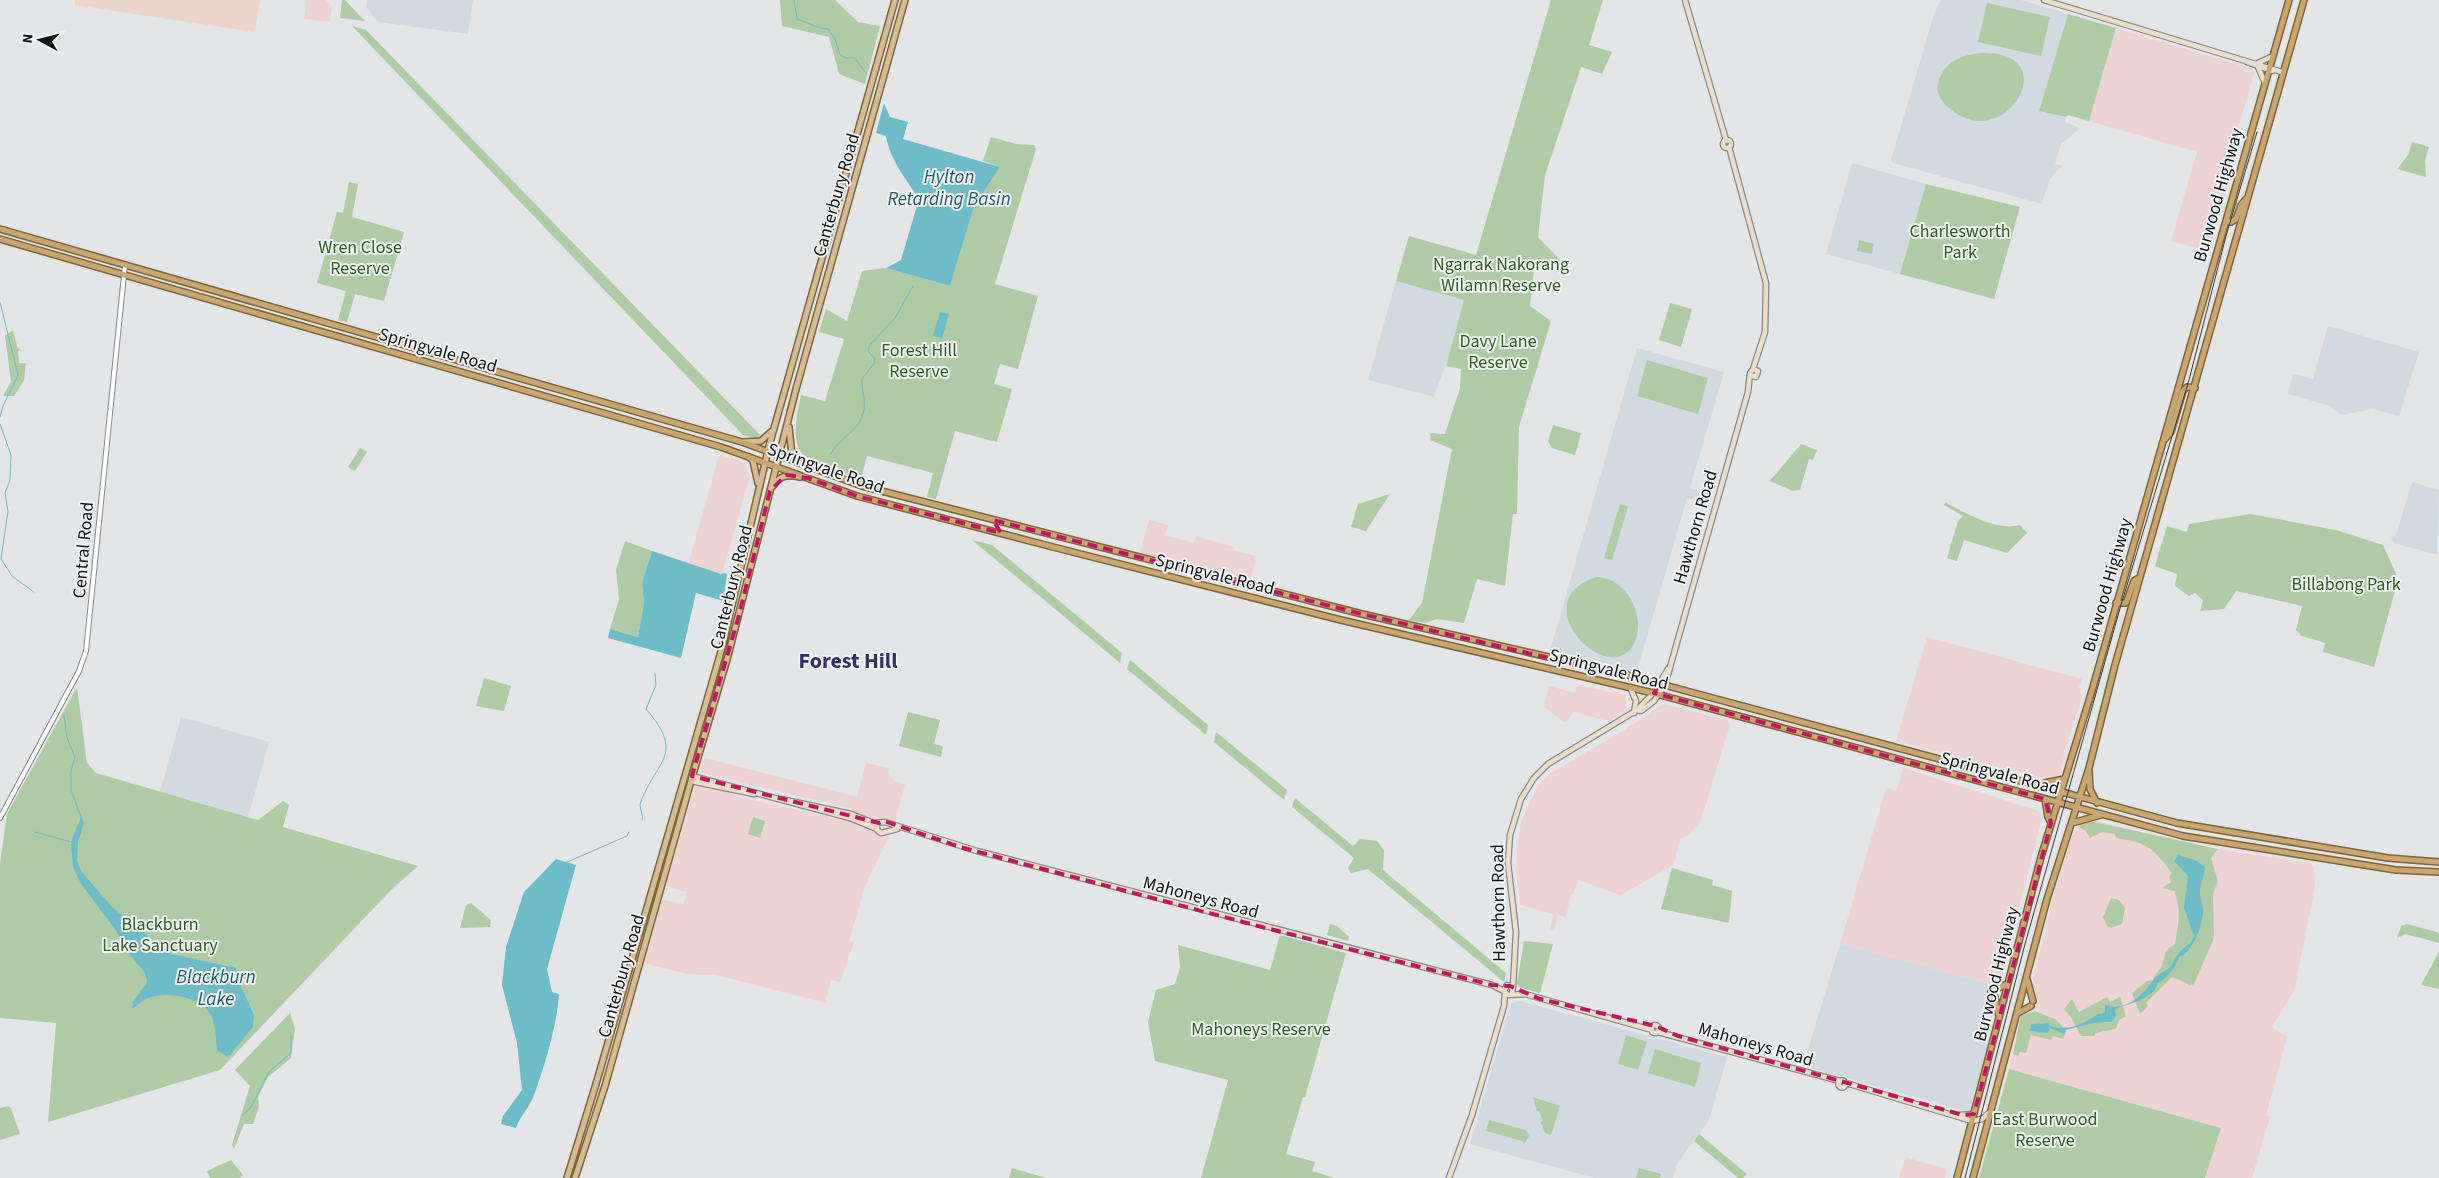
<svg xmlns="http://www.w3.org/2000/svg" width="2439" height="1178" font-family="'Source Sans 3',sans-serif">
<style>
.commercial{fill:#eed3d5}
.industrial{fill:#edd5ca}
.built{fill:#d3d9e1}
.green{fill:#aecba5}
.water{fill:#6fbcc9}
.lines{fill:none;stroke-linecap:round;stroke-linejoin:round}
.stream{stroke:#6fbcc9;stroke-width:1}
.tertiary-casing{stroke:#88898b;stroke-width:6}
.secondary-casing{stroke:#88898b;stroke-width:7}
.primary-casing{stroke:#7f643a;stroke-width:8}
.trunk-casing{stroke:#7f643a;stroke-width:8}
.tertiary{stroke:#fff;stroke-width:4}
.secondary{stroke:#eadeca;stroke-width:4.5}
.primary{stroke:#d6bc95;stroke-width:5}
.trunk{stroke:#c8a672;stroke-width:5}
.tram{stroke:#3b3c3c;stroke-width:1}
.marked{fill:none;stroke:#c2185b;stroke-width:4;stroke-dasharray:10 6;stroke-linejoin:round}
.labels{text-anchor:middle;stroke-width:4;stroke-linejoin:round;paint-order:stroke}
.street-label{font-size:18px;fill:#121313;stroke:#f1f2f3}
.park-label{font-size:18px;fill:#326121;stroke:#f1f2f3}
.water-label{font-size:19px;font-style:italic;fill:#205f69;stroke:#f1f2f3}
.district-label{font-size:22px;font-weight:bold;fill:#372f6a;stroke:#f1f2f3}
</style>
<rect width="100%" height="100%" fill="#e3e5e6"/>
<!-- commercial -->
<path class="commercial" d="M306,0H326L332,7L330,22L304,19Z
M2116,28L2253,69L2254,73L2229,161L2235,163L2210,249L2207,251L2171,241L2197,152L2089,121Z
M719,455L743,462L750,476L722,574L688,565Z
M1149,520L1168,525L1165,535L1194,543L1196,536L1233,547L1232,550L1256,556L1251,580L1140,554Z
M1927,637L2082,679L2079,687L2082,697L2075,720L2073,721L2059,776L2045,779L1896,741Z
M1577,685L1626,695L1627,710L1608,721L1574,712L1565,723L1544,707L1549,686L1575,693Z
M1663,704L1728,720L1730,725L1701,820L1688,836L1681,838L1673,865L1621,895L1578,880L1573,895H1571L1566,917L1558,915L1554,930L1550,929L1553,914L1520,905L1516,873L1517,848L1521,822L1529,803L1542,780L1551,773L1626,729Z
M706,758L857,797L866,763L889,768L888,774L895,781L905,784L895,822L853,813V809L702,773L699,769L702,760Z
M1903,768L2039,811L2042,819L1998,986L1840,944L1886,788L1897,791Z
M696,784L735,792V796L892,831L865,886L849,941L854,942L840,982L831,980L825,1003L716,975L688,974L646,964L645,960L661,902L664,900L684,904L687,892L668,887L666,883Z
M2096,821L2212,848L2310,863L2314,867L2315,887L2294,991L2272,1027L2287,1037L2266,1115L2270,1117L2252,1178H2205L2221,1128L2009,1069L2021,1016L2036,1011L2038,999L2033,995L2032,984L2051,906L2072,836L2081,822Z
M1905,1157L1947,1169L1945,1178H1899Z"/>
<!-- industrial -->
<path class="industrial" d="M75,0H260L255,32L75,5Z"/>
<!-- built -->
<path class="built" d="M367,0H473L468,34L378,22L366,7Z
M1941,0H2021L2068,14L2039,111L2066,117L2065,122L2080,128L2061,144L2055,164L2062,166L2049,180L2042,204L1893,163L1891,160L1934,14Z
M1852,163L1926,184L1900,274L1826,254Z
M1396,281L1464,300L1446,366L1445,365L1434,397L1368,380Z
M2328,326L2419,352L2399,416L2373,409L2341,415L2330,406L2288,394L2293,374L2313,379Z
M1637,348L1724,372L1690,488L1712,495L1709,504L1687,498L1637,671L1550,651Z
M2412,482L2439,490L2437,555L2394,543L2391,537L2396,535Z
M181,717L269,742L248,817L160,792Z
M1840,944L1998,986L1992,1003L1993,1013L1988,1042L1971,1108L1968,1112L1803,1066Z
M1520,1001L1727,1057L1709,1120L1677,1164L1673,1178H1595L1470,1144L1511,1003Z"/>
<!-- green -->
<path class="green" d="M342,0H345L365,21L340,18Z
M780,0H835L858,22L880,26L865,84L839,74L829,37L782,26Z
M1551,0H1603L1589,45L1612,52L1602,74L1581,67L1545,175L1538,237L1560,260L1561,268L1535,260L1530,306L1551,321L1519,427L1517,514H1513L1505,586L1477,579L1464,623L1437,619L1425,623L1409,620L1422,603L1452,449L1430,440L1431,433L1445,434L1460,388L1461,369L1446,366L1464,300L1396,281L1409,236L1476,255Z
M1987,3L2050,17L2041,56L1978,42Z
M2068,14L2116,28L2089,121L2068,115L2066,117L2039,111Z
M352,26L366,30L761,436L755,438L743,435Z
M1981,53C2065,50 2009,151 1954,112C1945,105 1938,98 1937,87C1943,62 1958,56 1981,53Z
M991,137L1016,144L1034,145L1036,149L995,284L1038,296L1018,369L1000,364L994,384L1012,389L997,442L955,431L936,499L927,497L933,473L867,456L861,479C802,460 786,461 801,395L825,401L844,339L819,332L826,309L847,321L862,271L886,268L950,286L974,207L1000,167L983,161Z
M2412,142L2429,147L2425,160L2426,177L2397,169L2408,155Z
M349,182L358,184L352,217L404,232L384,301L355,294L347,322L338,320L346,291L317,283L337,212L343,213Z
M1926,184L2020,207L1994,299L1900,274Z
M1859,240L1874,244L1872,254L1857,251Z
M1670,303L1692,309L1681,347L1659,340Z
M13,330L18,350L19,346V350H22L18,351L19,363H26L24,380L14,396H3L11,382L5,336Z
M1647,360L1708,378L1698,414L1637,396Z
M1553,425L1581,433L1575,455L1552,448L1548,441Z
M1801,444L1817,450L1813,460L1809,459L1800,490L1793,491L1770,481Z
M360,448L367,452L355,471L348,467Z
M1390,494L1366,531L1351,527L1358,504Z
M1945,502C1963,512 1998,532 2020,525L2027,533L2007,553L1964,540L1957,561L1947,558L1958,521L1963,516L1944,505Z
M1620,504L1628,507L1612,560L1604,558Z
M2250,514L2336,530L2383,545L2396,574V587L2374,667L2323,652L2325,643L2302,636L2296,630L2302,606L2236,591L2224,609L2200,611L2203,600L2195,593L2189,596L2175,586L2177,574L2155,566L2167,526L2187,532L2189,524Z
M972,540L992,545L1122,653L1120,663Z
M625,541L652,551L642,583L644,603L638,637L610,629L619,599L616,570Z
M1596,577C1624,577 1643,610 1637,635C1620,701 1517,603 1596,577Z
M1130,660L1208,725L1206,735L1127,669Z
M484,678L511,686L504,711L476,706Z
M77,687L87,763L96,773L258,820L283,801L289,805L283,827L418,866L391,890L220,1070L48,1122L56,1023L0,1018V864L7,814Z
M908,712L940,720L934,744L943,746L941,757L899,746Z
M1216,732L1287,790L1284,800L1214,742Z
M1295,798L1353,846L1360,839L1377,841L1384,850L1383,870L1506,973L1504,982L1368,869L1351,873L1348,868L1354,858L1292,807Z
M753,817L765,821L760,838L748,834Z
M2089,821L2218,849L2211,858L2218,881L2213,894L2214,938L2194,984L2189,986L2187,983L2172,977L2146,1003L2148,1006L2140,1014L2132,993L2147,981L2153,980C2155,974 2160,970 2162,965C2167,952 2162,952 2175,944C2178,925 2182,910 2174,891L2162,888L2171,882L2169,876L2172,873C2152,847 2148,843 2116,838L2115,834L2102,832L2090,838L2085,830L2080,828V824Z
M1672,868L1713,880L1712,885L1732,891L1729,923L1661,909Z
M2111,898L2119,900L2125,908L2122,924L2111,928L2107,926L2103,917Z
M471,903L491,920L490,927L460,928L466,905Z
M1330,924L1337,926L1349,937L1348,941L1327,935Z
M2407,924L2437,932L2439,934V943L2406,934L2397,938L2401,926Z
M1280,935L1346,953L1305,1097H1303L1286,1154L1315,1162L1312,1171L1334,1178H1201L1228,1080L1155,1061L1148,1022L1156,990L1175,984L1180,968L1178,945L1270,970Z
M1524,941L1553,944L1540,993L1519,987L1517,984Z
M2439,952V989L2421,985Z
M2107,997L2110,1002L2120,997L2126,1016L2119,1020L2116,1029L2095,1033V1036H2081L2071,1017L2064,1009L2072,999L2079,1012Z
M2034,1011L2055,1019L2065,1029L2066,1032L2063,1039L2053,1036L2051,1040L2031,1035L2026,1053L2020,1052L2018,1056L2013,1054L2021,1016Z
M290,1013L295,1029L291,1058L268,1077L258,1097L259,1106L253,1124H244L234,1149L232,1145L250,1086L235,1070Z
M1626,1035L1647,1042L1638,1070L1618,1064Z
M1655,1049L1701,1063L1695,1087L1648,1073Z
M2009,1069L2221,1128L2205,1178H1979Z
M1533,1097L1560,1106L1551,1135L1545,1133L1541,1122L1543,1121L1539,1111H1537Z
M8,1106L11,1108L20,1134L0,1140V1108Z
M1489,1120L1526,1130L1529,1136L1524,1144L1522,1141L1486,1131Z
M1699,1134L1747,1174L1743,1178H1738L1694,1141Z
M231,1160L243,1175L240,1178H210L207,1171Z
M1012,1168L1046,1178H1009Z
M1639,1168L1661,1174L1660,1178H1636Z"/>
<!-- water -->
<path class="water" d="M884,103L890,117L908,122L903,139L1000,167L974,207L950,286L886,268L901,260L919,199C906,179 890,160 886,136L876,133Z
M940,312L949,314L942,338L933,336Z
M652,551L721,574L726,573L727,575L723,601L696,593L681,658L608,638L610,629L638,637L644,603L642,583Z
M81,817L84,823L78,842L77,861L81,871L112,907L171,954L236,968L240,984L254,1015L253,1027L230,1055L226,1056L217,1050C216,1039 216,1022 209,1012C196,995 162,990 144,1000C140,1002 136,1007 132,1009L133,1002L147,982L145,973L129,954L115,929L81,884L73,867L71,842Z
M2178,855L2195,860L2205,867C2205,876 2199,885 2200,894C2200,899 2203,904 2203,909C2204,922 2193,953 2179,957C2178,965 2165,980 2158,983C2153,1000 2129,1003 2115,1009L2116,1016L2112,1022C2096,1021 2082,1026 2066,1030L2064,1034L2050,1028L2048,1033L2030,1031L2031,1024L2048,1023L2050,1026C2068,1031 2083,1025 2098,1014H2102L2105,1012V1005C2126,1012 2142,996 2154,979C2159,973 2165,972 2170,967C2173,963 2175,957 2179,953C2184,946 2191,945 2194,936L2184,908L2188,876L2174,861Z
M556,859L576,865L547,969L552,992L559,994C557,1025 545,1065 534,1095C530,1107 520,1116 516,1128L501,1124L503,1116L522,1090L517,1043L502,985L506,947L524,892Z"/>
<g class="lines">
<!-- stream -->
<path class="stream" d="M794,0L797,19L820,28L828,29L835,39L840,55L846,58H855L865,72
M0,302L18,375L3,406L0,417
M0,424L11,455L10,480L5,493L8,511L1,559L12,576L34,592
M830,455C839,437 860,432 864,410C866,400 861,389 862,379L874,364L875,359L869,352V346L895,318L913,286
M64,715L67,738L75,757L71,771V790L81,817
M642,820C644,813 638,808 641,801C658,759 685,754 646,709L656,685L655,674
M35,832L71,842
M565,863L627,836L629,832
M243,1115L251,1107L269,1072L291,1053V1036"/>
<!-- tertiary casing -->
<g class="tertiary-casing">
<path id="tertiary" d="M0,818L79,671L86,651L125,265"/>
</g>
<!-- secondary casing -->
<g class="secondary-casing">
<path id="secondary" d="M1685,0L1726,140
M2044,0L2282,72
M2247,62L2272,71
M2258,63L2273,56
M2258,67L2265,83
M1723 144a4 4 0 1 1 8 0a4 4 0 1 1-8 0Z
M1729,147L1766,283L1765,332L1753,369
M1630,687L1636,701L1634,713
M1637,710L1655,691L1668,669
M692,776L850,818L877,829
M691,781L754,794
M781,799L851,814L874,823L885,822L977,851L1492,985L1504,991
M877,826V830L881,833L897,829
M1513,987L1516,932L1508,863L1510,835L1521,799L1534,778L1548,764L1637,710L1641,711L1654,701L1665,685L1748,392L1750,373L1753,369L1758,371L1756,377L1750,375
M1512,994L1513,987L1507,985L1504,991L1508,995L1525,994L1652,1030
M1651 1029a4 4 0 1 1 8 0a4 4 0 1 1-8 0Z
M1658,1032L1840,1081
M1838.5 1084a3.5 3.5 0 1 1 7 0a3.5 3.5 0 1 1-7 0Z
M1846,1083L1972,1121L1982,1119L1991,1111
M1959,1115L1974,1114
M1449,1178L1472,1115L1504,1006L1505,992"/>
</g>
<!-- primary casing -->
<g class="primary-casing">
<path id="primary" d="M789,427L792,456L799,463
M743,442L761,441L772,431
M749,457L753,461L758,483
M773,486C780,474 789,475 800,477
M567,1178L596,1084L722,648L769,446L895,0
M575,1178L605,1086L691,781L728,656L796,389L905,0"/>
</g>
<!-- trunk casing -->
<g class="trunk-casing">
<path id="trunk" d="M2226,221L2231,222L2236,219L2241,205L2247,198
M0,229L742,442L862,486L1362,614L1627,675L2177,823L2388,858L2439,862
M0,239L721,447L857,496L1053,547L1341,620L1653,693L2183,836L2396,870L2439,872
M2165,439L2171,432L2183,391L2187,387L2195,388
M2116,603H2126L2134,581L2139,578
M2089,771L2090,789L2097,803
M2040,787L2045,783L2064,779
M2045,799L2048,817L2051,823
M2072,823L2101,815
M2027,979L2033,1001
M1991,991L2007,984
M1995,997L1999,1017
M2018,1013L2031,1006
M1957,1178L2041,857L2091,694L2289,0
M1973,1178L2047,899L2089,768L2115,665L2304,0"/>
</g>
<!-- tertiary -->
<use href="#tertiary" class="tertiary"/>
<!-- secondary -->
<use href="#secondary" class="secondary"/>
<!-- primary -->
<use href="#primary" class="primary"/>
<!-- trunk -->
<use href="#trunk" class="trunk"/>
<!-- tram -->
<path class="tram" d="M1965,1178L2025,944L2121,605L2189,380L2226,236L2257,132"/>
</g>
<!-- marked area -->
<path class="marked" d="M786,475L808,478L857,496L1001,533L993,520L1362,614L1659,684L1654,693L2045,799L2051,823L1974,1114L1963,1115L1678,1036L1656,1026L1540,999L1510,986L1492,985L1262,927L960,847L884,821L879,823L692,776L738,619L770,491Z"/>
<g class="labels">
<!-- street labels -->
<g class="street-label">
<text transform="translate(836 195) rotate(-74)" y="6">Canterbury Road</text>
<text transform="translate(2218 195) rotate(-74)" y="6">Burwood Highway</text>
<text transform="translate(438 350) rotate(16)" y="6">Springvale Road</text>
<text transform="translate(826 468) rotate(19)" y="6">Springvale Road</text>
<text transform="translate(1695 527) rotate(-74)" y="6">Hawthorn Road</text>
<text transform="translate(83 550) rotate(-85)" y="6">Central Road</text>
<text transform="translate(1215 574) rotate(14)" y="6">Springvale Road</text>
<text transform="translate(2107 585) rotate(-74)" y="6">Burwood Highway</text>
<text transform="translate(731 587) rotate(-76)" y="6">Canterbury Road</text>
<text transform="translate(1609 669) rotate(14)" y="6">Springvale Road</text>
<text transform="translate(2000 773) rotate(15)" y="6">Springvale Road</text>
<text transform="translate(1201 897) rotate(15)" y="6">Mahoneys Road</text>
<text transform="translate(1498 903) rotate(-91)" y="6">Hawthorn Road</text>
<text transform="translate(1996 974) rotate(-76)" y="6">Burwood Highway</text>
<text transform="translate(621 976) rotate(-74)" y="6">Canterbury Road</text>
<text transform="translate(1756 1044) rotate(16)" y="6">Mahoneys Road</text>
</g>
<!-- park labels -->
<g class="park-label">
<text x="1960" y="237">Charlesworth<tspan x="1960" dy="21">Park</tspan></text>
<text x="360" y="253">Wren Close<tspan x="360" dy="21">Reserve</tspan></text>
<text x="1501" y="270">Ngarrak Nakorang<tspan x="1501" dy="21">Wilamn Reserve</tspan></text>
<text x="1498" y="347">Davy Lane<tspan x="1498" dy="21">Reserve</tspan></text>
<text x="919" y="356">Forest Hill<tspan x="919" dy="21">Reserve</tspan></text>
<text x="2346" y="590">Billabong Park</text>
<text x="160" y="930">Blackburn<tspan x="160" dy="21">Lake Sanctuary</tspan></text>
<text x="1261" y="1035">Mahoneys Reserve</text>
<text x="2045" y="1125">East Burwood<tspan x="2045" dy="21">Reserve</tspan></text>
</g>
<!-- water labels -->
<g class="water-label">
<text x="949" y="183">Hylton<tspan x="949" dy="22">Retarding Basin</tspan></text>
<text x="216" y="983">Blackburn<tspan x="216" dy="22">Lake</tspan></text>
</g>
<!-- district labels -->
<g class="district-label">
<text x="848" y="668">Forest Hill</text>
</g>
</g>
<!-- north arrow -->
<g transform="translate(40 40) rotate(277)" stroke="#f1f2f3" stroke-width="4" paint-order="stroke">
<path d="M0-4L9 19L0 12L-9 19Z" fill="#121313"/>
<text y="-8" font-size="14" font-weight="bold" text-anchor="middle" fill="#121313">N</text>
</g>
</svg>
